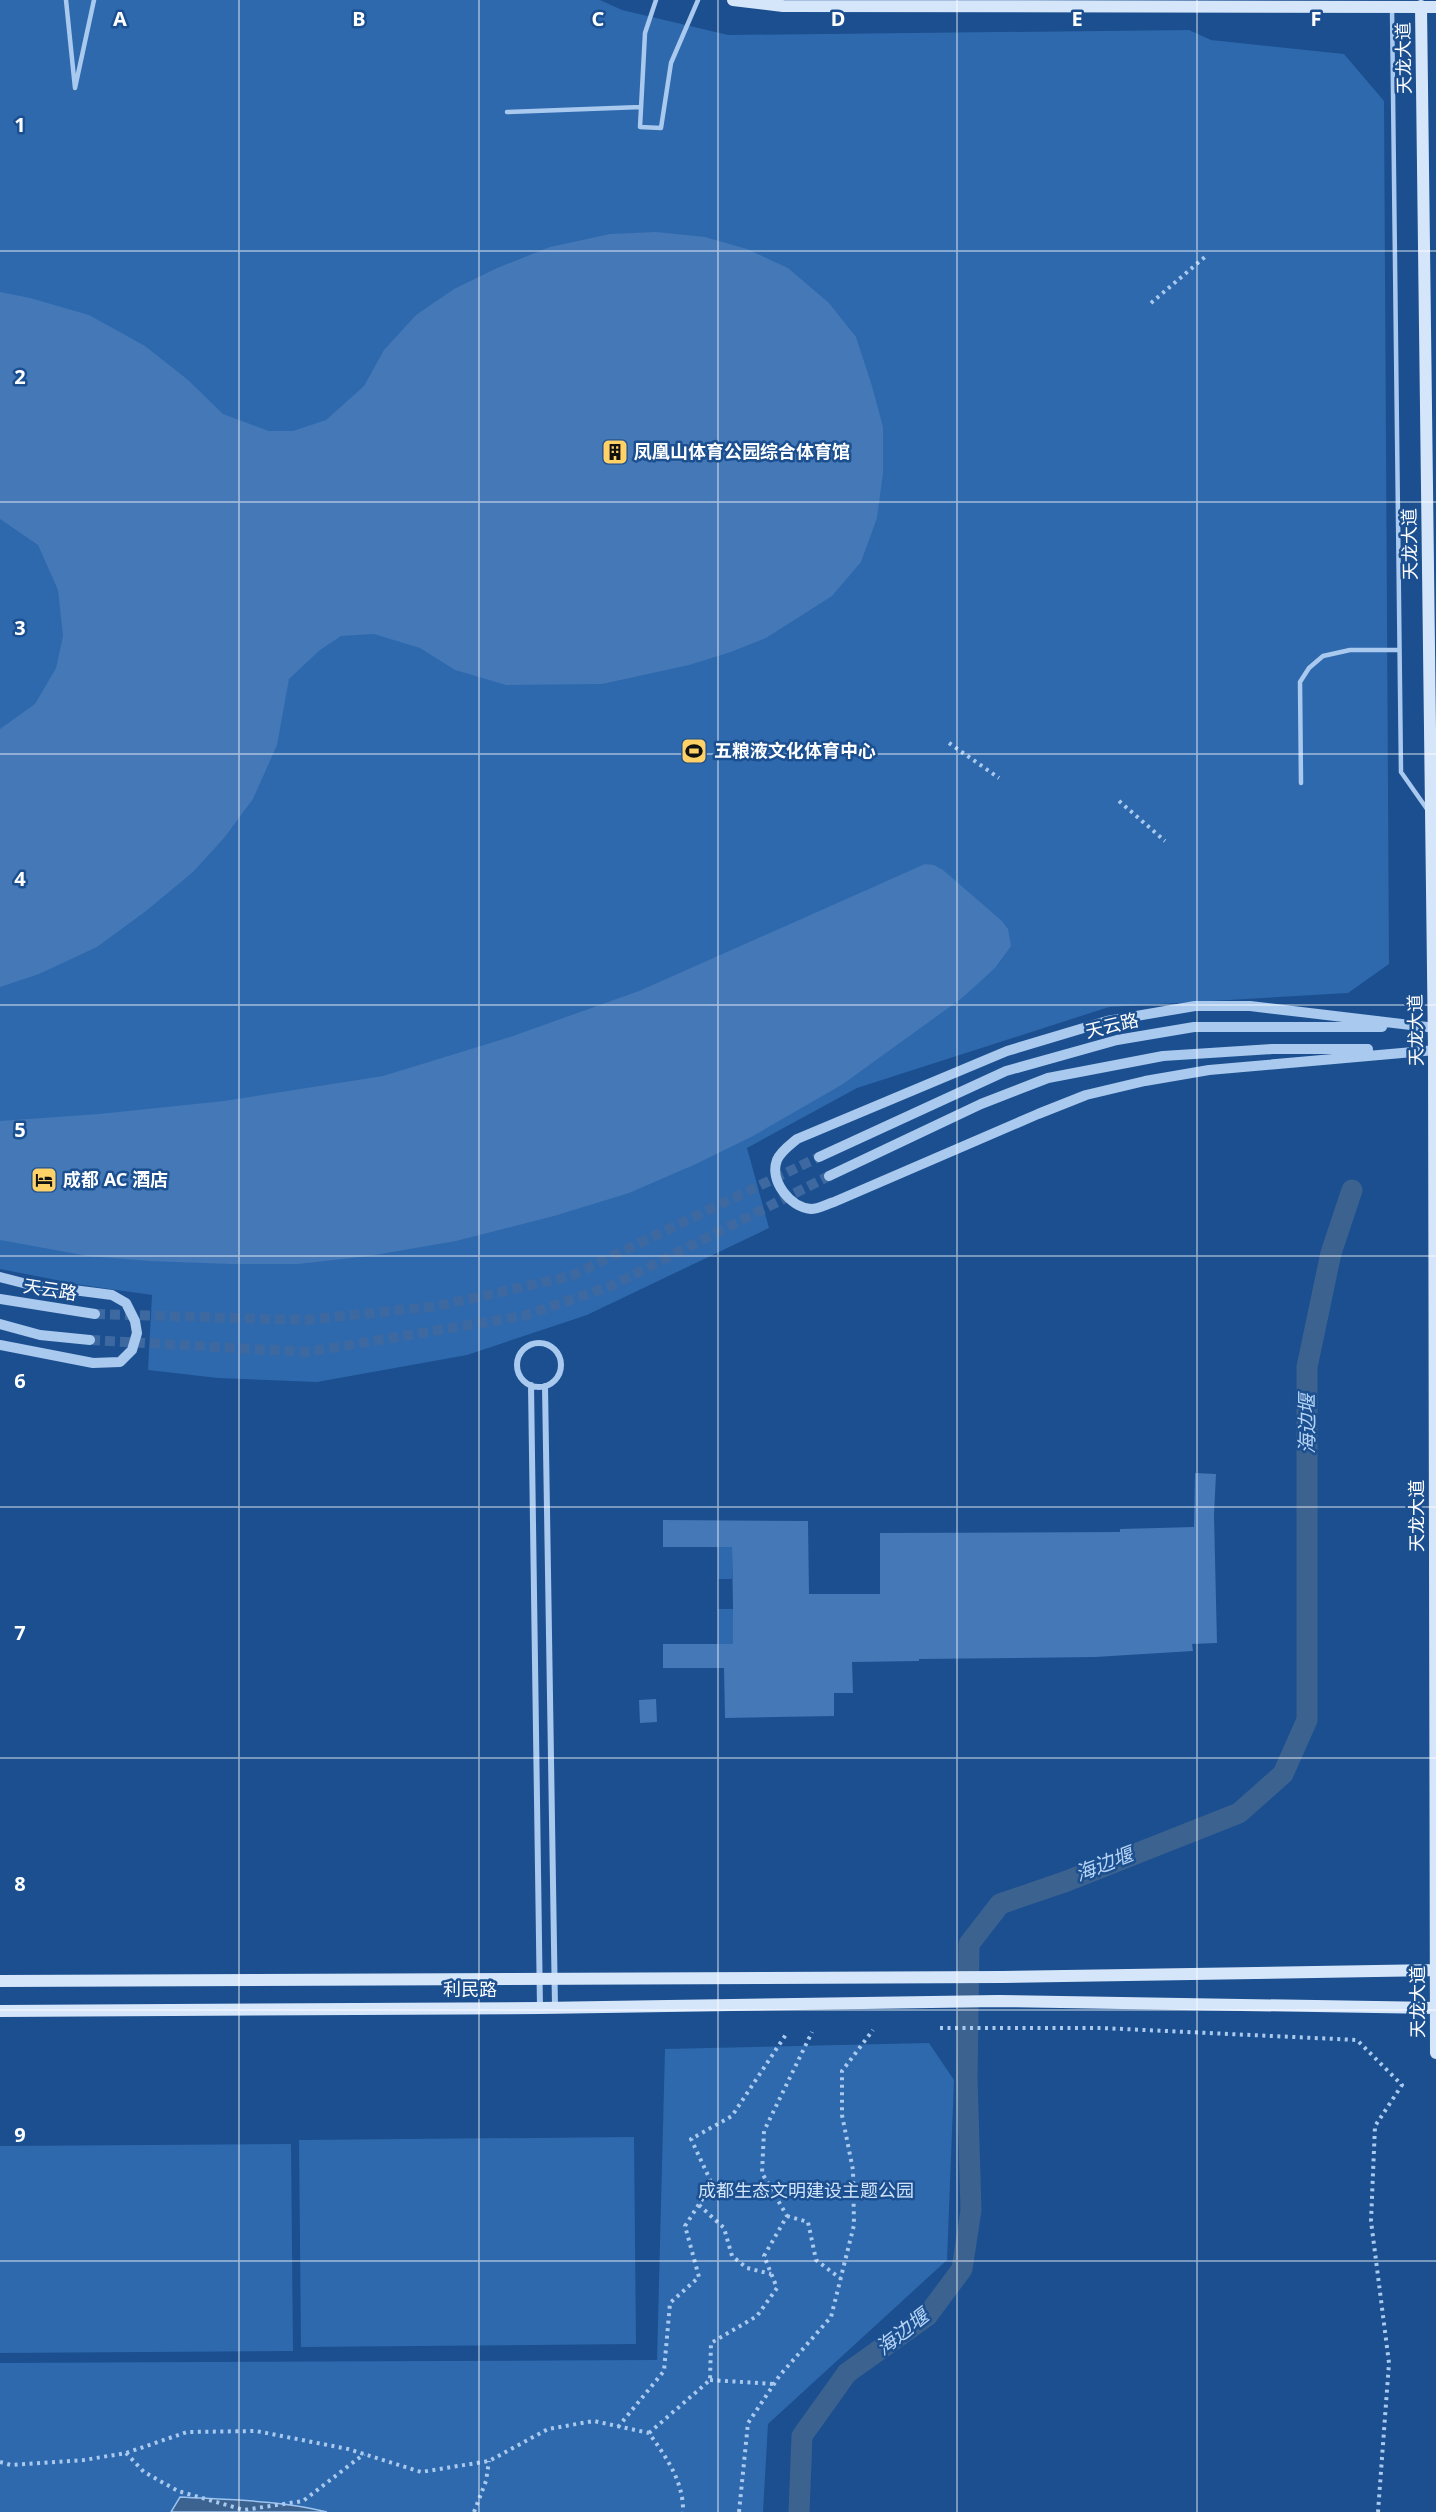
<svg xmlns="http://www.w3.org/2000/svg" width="1436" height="2512" font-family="'Noto Sans','Noto Sans SC',sans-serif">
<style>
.green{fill:#2e69ad}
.water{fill:#3c6290;stroke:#9cc4f0;stroke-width:1.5}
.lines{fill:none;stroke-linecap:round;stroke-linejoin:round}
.canal{stroke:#3c6290;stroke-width:21}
.building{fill:#4478b7}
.tertiary-tunnel{stroke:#3d69a0;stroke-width:10;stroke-dasharray:10 5;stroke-linecap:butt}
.path{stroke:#a9c9ee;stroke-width:4;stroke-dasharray:3 4.5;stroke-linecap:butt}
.service{stroke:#a9c9ee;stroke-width:4.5}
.minor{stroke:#a9c9ee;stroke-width:6}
.tertiary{stroke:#a9c9ee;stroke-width:10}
.secondary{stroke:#d6e6fa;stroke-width:12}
.grid{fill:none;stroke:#fff;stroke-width:1.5;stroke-opacity:0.55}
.labels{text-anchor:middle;stroke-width:5;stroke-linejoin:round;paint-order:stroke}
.street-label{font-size:18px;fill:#fff;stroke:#1b4f8f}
.poi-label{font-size:18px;font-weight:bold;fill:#fff;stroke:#1b4f8f;text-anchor:start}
.park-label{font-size:18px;fill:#cfe3fa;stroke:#1b4f8f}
.water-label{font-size:20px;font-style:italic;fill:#b5d3f5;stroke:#1b4f8f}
.grid-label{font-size:20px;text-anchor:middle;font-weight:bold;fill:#fff;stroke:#1b4f8f;stroke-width:5;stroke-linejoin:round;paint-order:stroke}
</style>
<rect width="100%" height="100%" fill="#1b4f8f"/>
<!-- green -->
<path class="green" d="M0,0H600L622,10L728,35L1189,30L1211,40L1344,54L1384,101L1389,964L1348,993L1109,1007L857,1088L747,1148L769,1228L587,1315L467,1355L317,1382L218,1378L148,1370L152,1295L82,1285L0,1269Z
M718,1547H732V1579H718Z
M718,1609H733V1644H718Z
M929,2043L954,2080L947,2260L768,2424L763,2512H0V2363L657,2360L665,2049Z
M634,2137L636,2344L301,2347L299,2140Z
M291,2144L293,2351L0,2353V2146Z"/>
<!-- water -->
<path class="water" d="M180,2497C229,2500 280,2500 327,2512H171Z"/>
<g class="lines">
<!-- canal -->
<path class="canal" d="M799,2512L802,2436L847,2373L927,2316L962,2269L971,2210L967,2078L969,1944L1000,1904L1067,1881L1239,1813L1283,1774L1307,1720V1367L1331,1253L1352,1190"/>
</g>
<!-- building -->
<path class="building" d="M656,232L705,237L747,249L788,268L829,303L856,337L872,386L883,427V473L877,518L861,562L832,596L766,638L731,652L689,665L602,684L506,685L455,670L420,648L374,634L341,636L320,650L289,679L277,745L253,799L224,838L193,872L146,911L97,947L39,974L0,987V729L35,704L56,668L63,636L58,590L38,545L0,519V292L30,298L89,315L145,346L188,380L223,414L269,431H293L326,420L364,386L384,350L416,315L454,289L497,268L550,247L610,234Z
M925,864L934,865L943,870L1002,921L1008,929L1011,946L995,968L962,998L843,1084L753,1136L696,1164L629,1193L554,1216L456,1241L369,1256L298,1264H230L150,1261L88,1256L0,1240V1121L99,1114L224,1101L383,1076L510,1037L639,991Z
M1195,1473L1216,1474L1214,1515L1217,1643L1192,1644L1193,1651L1095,1657L919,1659V1661L852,1662L853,1693H834V1716L725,1718L724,1668H663V1644H733V1609L732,1547H663V1520L808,1521L809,1594H880V1533L1120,1532V1529L1194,1527Z
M656,1699L657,1722L640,1723L639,1700Z"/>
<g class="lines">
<!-- tertiary-tunnel -->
<path class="tertiary-tunnel" d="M95,1314L305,1320L438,1306L571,1276L819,1157
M90,1340L307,1352L523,1316L611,1286L829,1176"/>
<!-- path -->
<path class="path" d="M1151,303L1206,256
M949,743L999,778
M1119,801L1165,841
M940,2028H1102L1357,2040L1402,2085L1375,2126L1371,2221L1389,2363L1378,2512
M699,2205L724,2228L732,2256L747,2268L771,2274
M787,2216L808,2222L816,2260L841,2279
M710,2380L774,2384
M618,2427L664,2371L670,2303L699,2277L685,2226L712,2184L691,2139L732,2116L787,2033
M649,2433L710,2380L711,2343L757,2316L777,2288L764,2256L787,2216L762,2173L764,2131L812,2032
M126,2453L144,2472L178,2491L244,2510L303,2501L364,2454
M0,2462L11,2465L84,2460L126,2453L187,2432L256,2431L348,2449L421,2472L489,2461L548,2429L594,2421L649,2433C666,2457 684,2482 683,2512
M474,2512L486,2481L489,2461
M739,2512L748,2423L780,2375L831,2317L854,2225L853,2170L842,2115V2071L873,2030"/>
<!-- service -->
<path class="service" d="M66,0L75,88L94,0
M656,0L645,33L640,127L661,128L671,63L698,0
M1392,7L1401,772L1427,809
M507,112L641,107
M1301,783L1300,682L1309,668L1323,656L1350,650H1399"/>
<!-- minor -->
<path class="minor" d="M517 1365a22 22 0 1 1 44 0a22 22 0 1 1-44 0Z
M531,1385L540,2008
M545,1386L555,2007"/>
<!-- tertiary -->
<path class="tertiary" d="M1436,1028L1250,1006H1195L1107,1021L1007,1051L797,1139C790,1145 781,1151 777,1160C769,1181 790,1207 811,1209C818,1209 827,1204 834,1202L1038,1114L1086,1095L1145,1081L1209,1070L1436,1050
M819,1157L1006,1071L1117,1040L1194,1027H1382
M829,1176L981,1104L1048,1078L1163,1056L1272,1049H1368
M0,1277L27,1284L112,1295L126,1303L135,1321L137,1333L132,1350L120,1362L93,1363L0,1345
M0,1299L95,1314
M0,1324L40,1335L90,1340"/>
<!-- secondary -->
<path class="secondary" d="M733,0L783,6L1436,7
M1421,6L1434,1050L1436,2053
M0,1981L1002,1977L1436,1970
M0,2011L540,2008L998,2001L1436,2008"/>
</g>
<!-- grid -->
<path class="grid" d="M239,0V2512M479,0V2512M718,0V2512M957,0V2512M1197,0V2512M0,251H1436M0,502H1436M0,754H1436M0,1005H1436M0,1256H1436M0,1507H1436M0,1758H1436M0,2010H1436M0,2261H1436"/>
<!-- icons -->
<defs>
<g id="building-square" transform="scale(1.35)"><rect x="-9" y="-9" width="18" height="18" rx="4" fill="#ffd166" stroke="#1b4f8f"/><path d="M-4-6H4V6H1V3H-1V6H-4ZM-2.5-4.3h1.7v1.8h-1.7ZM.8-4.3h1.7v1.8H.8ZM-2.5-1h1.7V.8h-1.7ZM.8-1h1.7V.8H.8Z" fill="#111"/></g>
<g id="stadium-square" transform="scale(1.35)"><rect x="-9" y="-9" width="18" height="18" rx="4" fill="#ffd166" stroke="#1b4f8f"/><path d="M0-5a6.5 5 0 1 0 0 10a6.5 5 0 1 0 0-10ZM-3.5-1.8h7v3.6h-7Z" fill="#111"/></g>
<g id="hotel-square" transform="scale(1.35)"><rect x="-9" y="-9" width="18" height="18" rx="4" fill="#ffd166" stroke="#1b4f8f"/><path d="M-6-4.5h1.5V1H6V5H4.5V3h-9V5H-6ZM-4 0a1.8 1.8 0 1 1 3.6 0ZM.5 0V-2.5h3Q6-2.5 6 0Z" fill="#111"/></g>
</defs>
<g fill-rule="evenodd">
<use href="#building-square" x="615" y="452"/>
<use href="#stadium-square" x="694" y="751"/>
<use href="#hotel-square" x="44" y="1180"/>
</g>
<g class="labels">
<!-- street labels -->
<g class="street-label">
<text transform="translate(1404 58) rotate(-91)" y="6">天龙大道</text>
<text transform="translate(1410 544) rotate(-91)" y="6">天龙大道</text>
<text transform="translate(1112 1026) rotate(-13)" y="6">天云路</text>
<text transform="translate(1416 1030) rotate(-91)" y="6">天龙大道</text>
<text transform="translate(50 1290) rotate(9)" y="6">天云路</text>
<text transform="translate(1417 1516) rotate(-90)" y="6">天龙大道</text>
<text x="470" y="1996">利民路</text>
<text transform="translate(1418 2002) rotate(-90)" y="6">天龙大道</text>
</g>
<!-- poi labels -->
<g class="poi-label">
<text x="634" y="458">凤凰山体育公园综合体育馆</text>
<text x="714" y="757">五粮液文化体育中心</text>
<text x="63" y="1186">成都 AC 酒店</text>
</g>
<!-- park labels -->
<g class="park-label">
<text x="806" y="2197">成都生态文明建设主题公园</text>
</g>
<!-- water labels -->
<g class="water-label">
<text transform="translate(1307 1424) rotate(-90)" y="7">海边堰</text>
<text transform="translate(1104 1864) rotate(-21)" y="7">海边堰</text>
<text transform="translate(902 2332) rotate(-38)" y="7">海边堰</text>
</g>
</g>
<g class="grid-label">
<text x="120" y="26">A</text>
<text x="359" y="26">B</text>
<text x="598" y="26">C</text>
<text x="838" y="26">D</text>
<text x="1077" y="26">E</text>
<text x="1316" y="26">F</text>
<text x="20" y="132">1</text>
<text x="20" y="384">2</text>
<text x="20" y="635">3</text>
<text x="20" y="886">4</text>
<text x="20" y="1137">5</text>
<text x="20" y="1388">6</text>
<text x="20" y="1640">7</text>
<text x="20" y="1891">8</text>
<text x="20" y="2142">9</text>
</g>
</svg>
